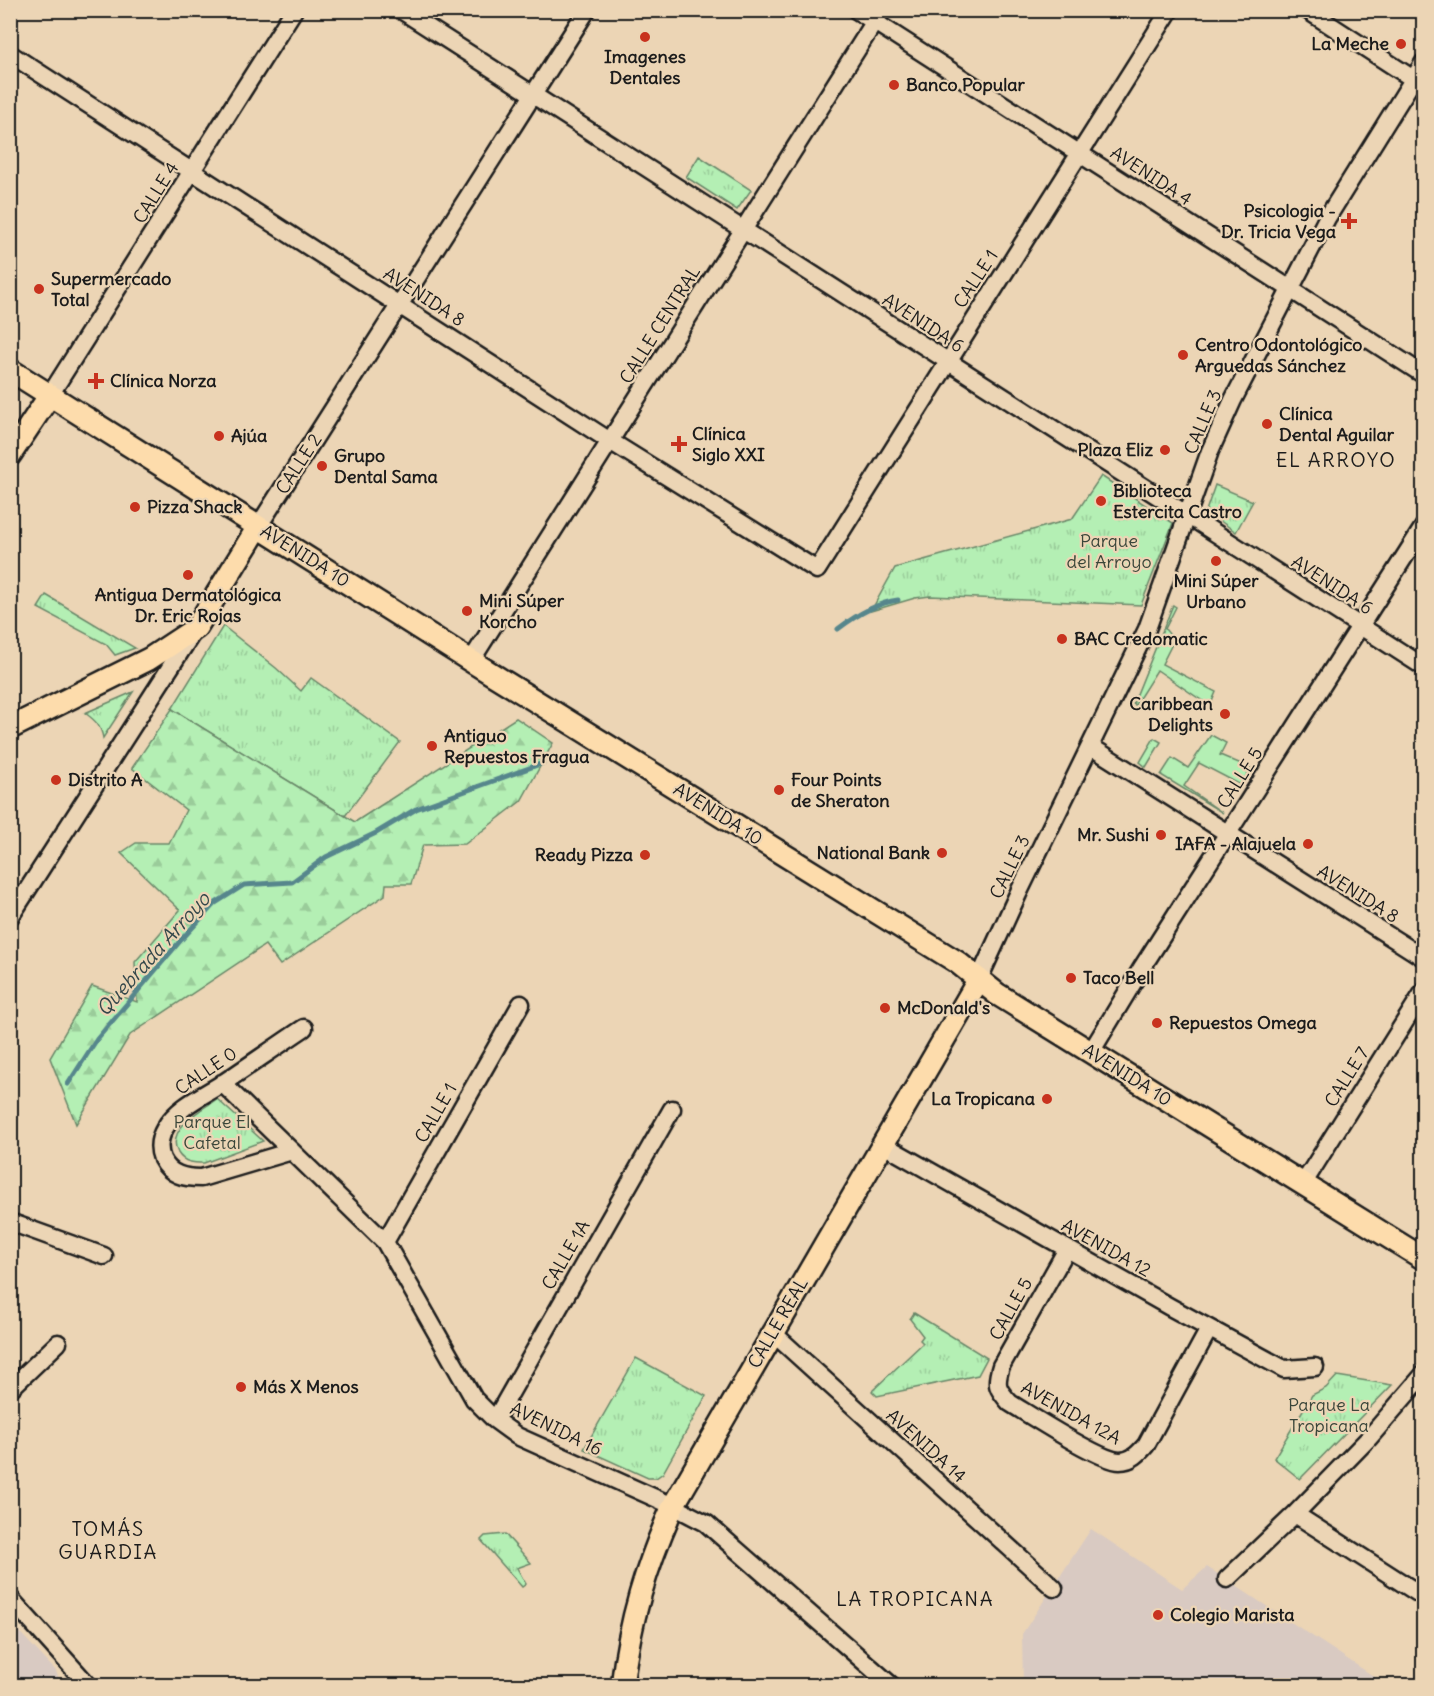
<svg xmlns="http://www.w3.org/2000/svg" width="1434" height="1696" font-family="Delius,sans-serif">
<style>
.built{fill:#d9cac2}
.grass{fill:url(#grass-tufts);stroke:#688668;stroke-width:1.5}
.forest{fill:url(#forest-firs);stroke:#688668;stroke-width:1.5}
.garden{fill:#b4efb4;stroke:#688668;stroke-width:1.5}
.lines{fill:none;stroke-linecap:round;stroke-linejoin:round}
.stream{stroke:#56868c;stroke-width:5}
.minor-casing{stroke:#1c1c1c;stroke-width:21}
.major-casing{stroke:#1c1c1c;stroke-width:26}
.minor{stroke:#ecd5b5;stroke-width:16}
.major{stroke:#fddcac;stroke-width:21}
.poi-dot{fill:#c8321e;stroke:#ecd5b5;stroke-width:2}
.labels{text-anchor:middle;stroke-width:4.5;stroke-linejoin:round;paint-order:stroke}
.poi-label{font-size:18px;font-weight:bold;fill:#1c1c1c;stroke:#ecd5b5;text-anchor:start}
.street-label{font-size:18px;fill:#1c1c1c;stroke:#ecd5b5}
.park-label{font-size:18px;fill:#3a463a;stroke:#ecd5b5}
.neighbourhood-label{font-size:20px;letter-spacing:1.5px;fill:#1c1c1c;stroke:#ecd5b5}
.water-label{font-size:20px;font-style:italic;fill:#34484b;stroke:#ecd5b5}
</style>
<defs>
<pattern id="grass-tufts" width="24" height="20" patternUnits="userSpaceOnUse" patternTransform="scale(1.5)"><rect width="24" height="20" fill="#b4efb4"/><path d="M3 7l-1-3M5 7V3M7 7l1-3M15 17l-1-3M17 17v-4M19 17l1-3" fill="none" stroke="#9acc9a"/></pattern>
<pattern id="forest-firs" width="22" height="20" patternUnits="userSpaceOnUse" patternTransform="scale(1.5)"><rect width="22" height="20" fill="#b4efb4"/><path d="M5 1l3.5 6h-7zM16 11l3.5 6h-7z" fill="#9acc9a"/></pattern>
</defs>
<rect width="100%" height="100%" fill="#ecd5b5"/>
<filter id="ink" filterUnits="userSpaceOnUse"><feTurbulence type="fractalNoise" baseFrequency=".0167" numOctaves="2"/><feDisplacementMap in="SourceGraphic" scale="12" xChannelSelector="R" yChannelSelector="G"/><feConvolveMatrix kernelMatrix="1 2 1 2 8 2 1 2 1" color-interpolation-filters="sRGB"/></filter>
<g filter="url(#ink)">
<!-- built -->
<path class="built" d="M1091,1529L1182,1589L1207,1567L1387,1685H1023L1022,1634Z
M11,1623L56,1671L61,1685H11Z"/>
<!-- grass -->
<path class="grass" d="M699,156L751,190L737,210L686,177Z
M1101,476L1173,523L1141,605L930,596L915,598L871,611L895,568L1072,519Z
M1215,485L1253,501L1236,532L1206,511Z
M46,595L135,648L115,655L106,644L38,608Z
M223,626L276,668L301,691L311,678L400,742L345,816L172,709Z
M133,692L103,738C101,726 95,720 85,713Z
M217,1099L263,1141L204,1163C194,1163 184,1163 178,1153C165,1129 202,1109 217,1099Z
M914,1313L987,1358L978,1375L877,1396L872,1391L923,1343L920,1340L923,1336L910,1319Z
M636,1358L706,1396L663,1473L656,1478H648L584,1449Z
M1337,1376L1392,1385L1300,1479L1274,1458L1312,1395L1326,1388Z
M505,1534L531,1563L517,1568L526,1584L522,1587L481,1540L485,1536Z"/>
<!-- forest -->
<path class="forest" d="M172,709L355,822L516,718L553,743L521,801L465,844L423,845L411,884H386L385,895L280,965L265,945L130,1035L76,1124L50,1058L92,986L137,1002L135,962L180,910L121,853L136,843H169L186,810L132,768Z"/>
<!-- garden -->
<path class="garden" d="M1173,605L1176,607L1165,629L1174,640L1162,664L1216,692L1210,706L1157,670L1135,705L1133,704Z
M1211,735L1226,743L1220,755L1251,768L1241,785L1199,763L1184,786L1223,813L1161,775L1172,758L1188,768Z
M1154,738L1161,742L1146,767L1140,762Z"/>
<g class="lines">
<!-- stream -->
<path class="stream" d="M838,629C855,616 876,603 898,600
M68,1084L97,1039L181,940L214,904L244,885L292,882L326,857L376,833L416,809L543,763"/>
<!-- minor casing -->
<g class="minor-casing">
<path id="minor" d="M401,10L1424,667
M856,10L1424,375
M1307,10L1424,86
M10,54L610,441L817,570L1170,10
M50,395L294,10
M258,527L587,10
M471,661L882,10
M1090,746L1424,958
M10,917L193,632
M979,979L1018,894L1147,629L1210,451L1233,400L1327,218L1424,62
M1091,1052L1143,966L1424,526
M222,1083L385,1242L474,1399L495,1420L517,1436L673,1506L706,1523L892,1686
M882,1144L1170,1307L1284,1369L1315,1367
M292,1151L201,1178C184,1178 170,1175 162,1159C158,1149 159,1138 165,1128C176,1108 204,1095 223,1083C250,1065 277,1046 304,1028
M1303,1184L1424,991
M10,1222L104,1256
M385,1242L521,1004
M1067,1249L1001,1366C995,1385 997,1389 1010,1403C1030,1415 1100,1461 1120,1461C1132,1461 1139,1453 1146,1445L1209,1329
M773,1333L1054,1588
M10,1389L58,1343
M495,1420L672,1109
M1295,1514L1424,1597
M1227,1579L1295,1514L1369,1438L1424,1374
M10,1598L89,1686"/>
</g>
<!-- major casing -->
<g class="major-casing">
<path id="major" d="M10,370L471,661L957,962L997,994L1424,1259
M10,455L50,395
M10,728L149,659L196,628L258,527
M622,1686C630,1619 646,1567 673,1506L979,979"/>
</g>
<!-- minor -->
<use href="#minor" class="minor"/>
<!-- major -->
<use href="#major" class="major"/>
</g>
</g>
<!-- markers -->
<g class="poi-dot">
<circle cx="645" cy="37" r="6"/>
<circle cx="1401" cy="44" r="6"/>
<circle cx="894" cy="85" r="6"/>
<path d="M1346 212h6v6h6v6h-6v6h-6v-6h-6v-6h6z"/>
<circle cx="39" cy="289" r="6"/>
<circle cx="1183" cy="355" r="6"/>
<path d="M93 372h6v6h6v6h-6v6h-6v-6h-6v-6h6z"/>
<circle cx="1267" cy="424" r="6"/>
<circle cx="219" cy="436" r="6"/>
<path d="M676 435h6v6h6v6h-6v6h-6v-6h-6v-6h6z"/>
<circle cx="1165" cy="450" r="6"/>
<circle cx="322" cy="466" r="6"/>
<circle cx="1101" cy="501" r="6"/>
<circle cx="135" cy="507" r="6"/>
<circle cx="1216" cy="561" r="6"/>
<circle cx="188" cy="575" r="6"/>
<circle cx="467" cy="611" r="6"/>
<circle cx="1062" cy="639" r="6"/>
<circle cx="1225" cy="714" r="6"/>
<circle cx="432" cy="746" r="6"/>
<circle cx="56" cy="780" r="6"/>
<circle cx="779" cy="790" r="6"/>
<circle cx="1161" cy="835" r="6"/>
<circle cx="1308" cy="844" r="6"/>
<circle cx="942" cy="853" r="6"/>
<circle cx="645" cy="855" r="6"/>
<circle cx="1071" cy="978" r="6"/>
<circle cx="885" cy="1008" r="6"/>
<circle cx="1157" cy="1023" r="6"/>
<circle cx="1047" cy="1099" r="6"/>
<circle cx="241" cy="1387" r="6"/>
<circle cx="1158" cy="1615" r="6"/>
</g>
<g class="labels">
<!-- poi labels -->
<g class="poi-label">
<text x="1389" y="50" text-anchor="end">La Meche</text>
<text x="645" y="63" text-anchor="middle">Imagenes<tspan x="645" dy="21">Dentales</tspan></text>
<text x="906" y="91">Banco Popular</text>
<text x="1336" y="217" text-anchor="end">Psicologia -<tspan x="1336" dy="21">Dr. Tricia Vega</tspan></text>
<text x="51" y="285">Supermercado<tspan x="51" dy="21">Total</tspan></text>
<text x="1195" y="351">Centro Odontológico<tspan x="1195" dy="21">Arguedas Sánchez</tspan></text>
<text x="110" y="387">Clínica Norza</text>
<text x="1279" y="420">Clínica<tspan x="1279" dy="21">Dental Aguilar</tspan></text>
<text x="692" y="440">Clínica<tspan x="692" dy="21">Siglo XXI</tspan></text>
<text x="231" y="442">Ajúa</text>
<text x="1153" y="456" text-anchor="end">Plaza Eliz</text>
<text x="334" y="462">Grupo<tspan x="334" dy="21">Dental Sama</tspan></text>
<text x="1113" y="497">Biblioteca<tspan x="1113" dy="21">Estercita Castro</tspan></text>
<text x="147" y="513">Pizza Shack</text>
<text x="1216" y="587" text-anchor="middle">Mini Súper<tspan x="1216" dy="21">Urbano</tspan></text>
<text x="188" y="601" text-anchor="middle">Antigua Dermatológica<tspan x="188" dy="21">Dr. Eric Rojas</tspan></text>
<text x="479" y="607">Mini Súper<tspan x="479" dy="21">Korcho</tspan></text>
<text x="1074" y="645">BAC Credomatic</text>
<text x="1213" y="710" text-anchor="end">Caribbean<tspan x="1213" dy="21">Delights</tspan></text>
<text x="444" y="742">Antiguo<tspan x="444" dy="21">Repuestos Fragua</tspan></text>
<text x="68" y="786">Distrito A</text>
<text x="791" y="786">Four Points<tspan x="791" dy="21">de Sheraton</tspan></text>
<text x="1149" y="841" text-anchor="end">Mr. Sushi</text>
<text x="1296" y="850" text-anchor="end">IAFA - Alajuela</text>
<text x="930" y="859" text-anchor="end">National Bank</text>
<text x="633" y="861" text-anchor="end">Ready Pizza</text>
<text x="1083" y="984">Taco Bell</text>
<text x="897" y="1014">McDonald's</text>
<text x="1169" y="1029">Repuestos Omega</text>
<text x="1035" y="1105" text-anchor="end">La Tropicana</text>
<text x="253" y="1393">Más X Menos</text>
<text x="1170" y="1621">Colegio Marista</text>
</g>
<!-- street labels -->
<g class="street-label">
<text transform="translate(1151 176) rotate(33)" y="6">AVENIDA 4</text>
<text transform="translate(156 193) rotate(-58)" y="6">CALLE 4</text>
<text transform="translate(976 279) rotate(-57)" y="6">CALLE 1</text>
<text transform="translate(424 297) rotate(33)" y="6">AVENIDA 8</text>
<text transform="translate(923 323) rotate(33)" y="6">AVENIDA 6</text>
<text transform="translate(660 325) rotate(-58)" y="6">CALLE CENTRAL</text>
<text transform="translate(1203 422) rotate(-67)" y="6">CALLE 3</text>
<text transform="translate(299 464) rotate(-57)" y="6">CALLE 2</text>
<text transform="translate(305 556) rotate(32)" y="6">AVENIDA 10</text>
<text transform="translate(1332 585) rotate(33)" y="6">AVENIDA 6</text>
<text transform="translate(1240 778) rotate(-58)" y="6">CALLE 5</text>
<text transform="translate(718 814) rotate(32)" y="6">AVENIDA 10</text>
<text transform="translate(1010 867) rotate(-64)" y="6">CALLE 3</text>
<text transform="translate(1358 894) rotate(32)" y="6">AVENIDA 8</text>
<text transform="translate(206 1071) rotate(-34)" y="6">CALLE 0</text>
<text transform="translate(1127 1075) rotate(32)" y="6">AVENIDA 10</text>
<text transform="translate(1347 1077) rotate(-58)" y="6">CALLE 7</text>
<text transform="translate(436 1113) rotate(-60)" y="6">CALLE 1</text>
<text transform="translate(1106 1248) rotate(29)" y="6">AVENIDA 12</text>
<text transform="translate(566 1255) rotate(-60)" y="6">CALLE 1A</text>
<text transform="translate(1011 1309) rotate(-61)" y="6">CALLE 5</text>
<text transform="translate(778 1323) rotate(-60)" y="6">CALLE REAL</text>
<text transform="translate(1071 1413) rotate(29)" y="6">AVENIDA 12A</text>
<text transform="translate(556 1429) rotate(26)" y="6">AVENIDA 16</text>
<text transform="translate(926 1446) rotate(42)" y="6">AVENIDA 14</text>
</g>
<!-- park labels -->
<g class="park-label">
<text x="1109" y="547">Parque<tspan x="1109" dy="21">del Arroyo</tspan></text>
<text x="212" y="1128">Parque El<tspan x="212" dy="21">Cafetal</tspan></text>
<text x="1329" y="1411">Parque La<tspan x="1329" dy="21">Tropicana</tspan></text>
</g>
<!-- neighbourhood labels -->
<g class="neighbourhood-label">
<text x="1336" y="467">EL ARROYO</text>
<text x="108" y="1536">TOMÁS<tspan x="108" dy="23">GUARDIA</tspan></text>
<text x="915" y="1606">LA TROPICANA</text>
</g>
<!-- water labels -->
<g class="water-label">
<text transform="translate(153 954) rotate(-48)" y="7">Quebrada Arroyo</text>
</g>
</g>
<!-- margin -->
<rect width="1434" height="1696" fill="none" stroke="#ecd5b5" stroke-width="36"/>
<rect x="18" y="18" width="1398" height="1660" fill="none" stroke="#1c1c1c" stroke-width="2" filter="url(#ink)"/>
</svg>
